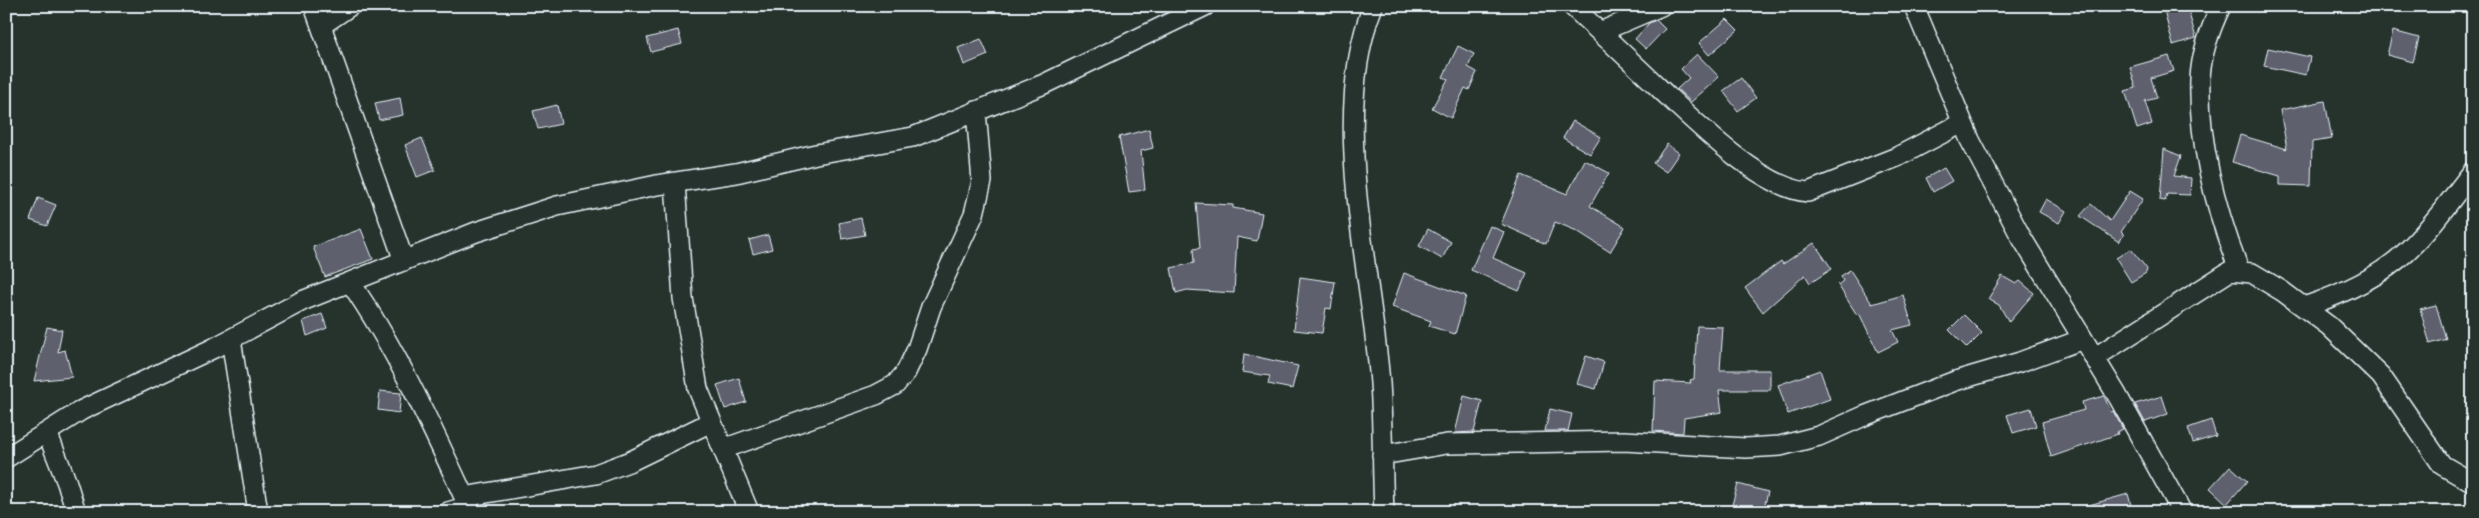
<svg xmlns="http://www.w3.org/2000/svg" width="2479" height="518" font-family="Caveat,sans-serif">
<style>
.building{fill:#5e616e;stroke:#e8f1f8}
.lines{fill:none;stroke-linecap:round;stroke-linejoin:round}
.minor-casing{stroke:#e8f1f8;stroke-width:22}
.minor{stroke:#26332d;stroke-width:19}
</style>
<rect width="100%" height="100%" fill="#26332d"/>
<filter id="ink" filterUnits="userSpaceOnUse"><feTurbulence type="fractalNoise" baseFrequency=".02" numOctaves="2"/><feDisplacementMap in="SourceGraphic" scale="10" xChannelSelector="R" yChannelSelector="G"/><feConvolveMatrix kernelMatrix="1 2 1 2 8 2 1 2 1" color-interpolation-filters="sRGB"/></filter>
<g filter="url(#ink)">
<!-- building -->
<path class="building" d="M2163,6H2187L2196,38L2173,45Z
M1727,19L1738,30L1709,55L1699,43Z
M1656,20L1665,29L1646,49L1635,39L1649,23Z
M678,30L682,44L651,52L647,38Z
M2393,31L2419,38L2413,62L2387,55Z
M981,39L988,55L964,65L958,48Z
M1458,46L1474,54L1468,67L1477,72L1469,90L1465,88L1451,118L1432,108L1448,79L1443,77Z
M2268,48L2310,57L2306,75L2264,66Z
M1697,54L1719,77L1691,102L1677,89L1689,78L1681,69Z
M2169,56L2174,71L2151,78L2157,98L2145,101L2152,124L2137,129L2125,91L2136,88L2130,67Z
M1741,78L1756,98L1738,111L1723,91Z
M400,98L403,115L379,120L375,103Z
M2325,101L2332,139L2312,142L2311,186L2280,185V176L2232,162L2240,135L2287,149L2280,110Z
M557,105L561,124L538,129L533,111Z
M1573,121L1601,137L1590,154L1563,138Z
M1149,129L1153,148L1141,151L1145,190L1129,192L1119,137Z
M422,138L435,170L417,177L405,145Z
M1667,144L1679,153L1666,172L1653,163Z
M2164,149L2181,156L2174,176L2191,178L2190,195L2167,194L2165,201L2160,200Z
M1585,160L1609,173L1590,206L1625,227L1610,252L1577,231L1555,222L1546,244L1501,224L1521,175L1567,194Z
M1944,168L1952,181L1933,192L1926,178Z
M2130,191L2143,199L2121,232L2124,235L2119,242L2080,216L2091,204L2110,221Z
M38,198L56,205L47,226L30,220Z
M2046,199L2066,211L2059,223L2039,212Z
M1196,203L1233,205V208L1262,213L1257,241L1237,237L1234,293L1187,290L1176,293L1171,268L1194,263L1193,249L1200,248Z
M861,218L865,235L842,239L839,223Z
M1490,226L1504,232L1493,258L1527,273L1519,291L1471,270Z
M361,229L373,259L325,277L313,247Z
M1428,229L1451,242L1442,259L1419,246Z
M768,235L772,249L753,254L749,240Z
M1814,243L1832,269L1810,283L1805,275L1763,312L1745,288L1781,261L1783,264Z
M2131,249L2147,269L2146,273L2131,282L2116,258Z
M1850,270L1872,304L1903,295L1912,325L1892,330L1898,342L1878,352L1859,313L1857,315L1838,285L1843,281L1841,276Z
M1404,273L1466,296L1455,334L1429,326L1431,321L1392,307Z
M2002,276L2016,284L2020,281L2034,293L2009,322L1999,305L1988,299Z
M1300,277L1335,282L1331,309L1326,308L1322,333L1294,330Z
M2436,305L2446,339L2430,344L2420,309Z
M322,314L327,328L307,336L303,321Z
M1964,315L1982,333L1967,348L1949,330Z
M1697,326L1723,327L1720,370H1770V390H1719L1722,412L1684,418L1683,433L1653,431L1655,381L1691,383L1690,380L1694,379Z
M47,327L62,330L58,352L65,350L72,377L34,381Z
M1244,354L1298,366L1292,389L1268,384L1270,376L1242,372Z
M1586,356L1604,362L1596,389L1577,384Z
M1820,370L1830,399L1788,414L1778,385Z
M739,378L746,402L725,409L717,385Z
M380,391L401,393L399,413L378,410Z
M1464,396L1482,401L1474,432L1455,433Z
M2104,396L2111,412L2113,411L2123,429L2117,432L2118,434L2051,457L2042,422L2084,410L2082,402Z
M2162,396L2168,414L2145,422L2135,404Z
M2031,408L2036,426L2013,433L2007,415Z
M1550,409L1572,414L1568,431H1545Z
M2211,420L2216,436L2193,443L2188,428Z
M2230,466L2247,481L2227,504L2210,488Z
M1738,484L1768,492L1763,512H1745L1731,508Z
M2128,494L2133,512H2083L2082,507Z"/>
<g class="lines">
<!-- minor casing -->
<g class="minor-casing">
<path id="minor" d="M314,6L404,261
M1373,6C1329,116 1371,268 1380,383C1383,426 1382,469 1384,512
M1572,6C1601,33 1630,60 1658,87C1692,119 1761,189 1808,192L1897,157L1962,123
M1914,6L1970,140L2020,235L2117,395L2182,512
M2221,6C2210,29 2201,54 2200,79C2198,145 2216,211 2240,272
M322,25L350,6
M1600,32L1661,6
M675,183L683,298L698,389L749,512
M350,282C399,353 435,434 471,512
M2304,307C2340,295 2379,278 2407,251C2432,227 2452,198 2473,171
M231,339L258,512
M2094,358L2230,271L2252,273L2282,291L2329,326L2381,376L2442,465L2473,483
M47,432L67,483L76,512
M723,449L876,395L895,385L906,372L917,349L931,307L974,214L982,181L976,111
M1382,455L1447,444L1518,443L1624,441L1746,448L1780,446L1819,436L1864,416L1955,381L2020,362L2083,339
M6,458L82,410L214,348L302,301L476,232L557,206L657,185L736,173L816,154L913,137L1044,84L1205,6
M464,497L596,474L631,461L711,422
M448,512L469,506"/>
</g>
<!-- minor -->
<use href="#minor" class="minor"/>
</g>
</g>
<!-- margin -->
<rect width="2479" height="518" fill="none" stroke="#26332d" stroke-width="25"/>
<rect x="12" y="12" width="2454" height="493" fill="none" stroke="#e8f1f8" stroke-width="2" filter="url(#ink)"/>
</svg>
